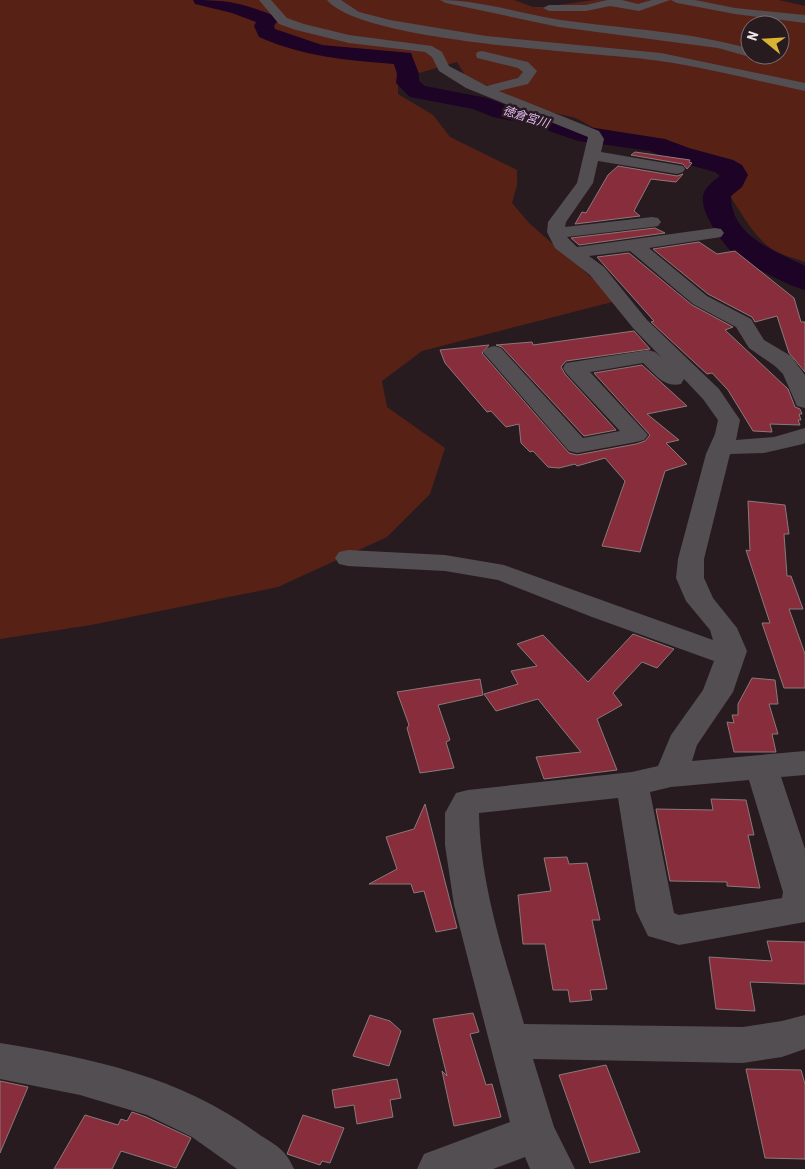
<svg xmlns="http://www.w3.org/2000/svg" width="805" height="1169" font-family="'Roboto Condensed','Noto Sans JP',sans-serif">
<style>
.green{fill:#582116;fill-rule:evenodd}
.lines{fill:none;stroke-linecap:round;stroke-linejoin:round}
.river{fill:#1d0326;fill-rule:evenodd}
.building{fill:#882d3c;stroke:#8a7979}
.minor{fill:#534e52;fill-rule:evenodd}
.labels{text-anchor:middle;stroke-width:5;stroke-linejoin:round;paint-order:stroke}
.far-water-label{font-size:12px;font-style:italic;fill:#e9befa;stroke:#281b20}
</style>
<rect width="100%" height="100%" fill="#281b20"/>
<!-- green -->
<path class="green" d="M0,0H514L533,7H544L594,0H779L805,6V262C794,258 781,255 772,249C754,237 742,214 730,196L741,184L742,177L734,163L661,140L601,132L576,118L542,110L488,86L465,75L457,62L398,79V94L433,115L450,137L517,170V185L512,203L530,224L614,297L616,301L422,351L382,381L387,407L445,448L430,494L387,537L278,587L91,625L0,639ZM750,25H780V55H750Z"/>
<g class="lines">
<!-- river -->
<path class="river" d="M193,0C228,0 242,3 275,16L278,20L274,26L275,29L322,45L411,53L419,74V81L425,86L487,98L508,106L547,114L582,126L665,139L689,148L733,160L742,165L748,175L742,187L731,196C731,237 776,251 805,266V290C786,285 749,265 733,253C722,243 700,212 703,196C704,188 713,181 720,176L715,172L671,160L650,151L578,141L532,125L493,117L473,109L410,97L396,83L397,74L394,64C346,60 304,57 259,37L254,26L256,22L232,13L195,4Z"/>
</g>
<!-- building -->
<path class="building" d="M635,152L690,160L689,162L692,163L687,169L683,164L631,155Z
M618,166L677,176L683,174L676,182L651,179L634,211L640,216L575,224L582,212L586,213L608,175Z
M655,228L665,233L579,245L571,238Z
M699,242L717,254L735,251L794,298L801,322H805V372L789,353L777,316L755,322L752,317L708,294L653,249Z
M629,253L692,305L733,327L725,330L788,389L795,407L800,409L802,414H799L801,420H798L800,425L770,424L772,432L753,431L728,390L712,373L707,374L651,322L654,321L597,257Z
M634,331L650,349L566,361L561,367L565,374L616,430L584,436L502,347L496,345L532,342L533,345Z
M489,345L482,353L569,453L577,455L636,444L645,441L650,435L594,373L642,365L687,406L647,414L679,440L666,443L687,464L665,471L640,552L602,546L625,481L605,458L577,466L575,464L559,468L548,467L533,451L530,452L521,443L519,424L506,427L491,411L487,412L445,363L440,350Z
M748,501L785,505L789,534H784L787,576H791L803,609H789L805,654V688H784L762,623H770L746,550L750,551Z
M633,634L674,649L657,668L642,662L613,693L622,705L597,719L617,770L544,779L536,757L581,752L538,699L496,711L484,694L518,684L511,671L537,666L517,644L543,635L588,682Z
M752,678L775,680L778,704H769L778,734H772L776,752H734L727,722L734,723L732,715H738V704Z
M480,679L483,695L438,705L450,740L446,742L454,768L420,773L407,728L409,725L397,692Z
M711,799L746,800L754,835H748L760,888L727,886V882L670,881L656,809L713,810Z
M425,804L457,928L436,932L424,891L414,893L411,884H369L397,869L386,837L414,829Z
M567,857L569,864L587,863L600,920H592L607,989L590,990L592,1000L570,1002L568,990H553L545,944H523L518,895L551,891L544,858Z
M767,941L805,942V984L750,982L755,1011L716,1009L709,957L772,961Z
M473,1013L479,1032L470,1034L486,1085L492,1084L501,1117L454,1126L442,1071L447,1076L433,1019Z
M370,1015L390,1021L401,1031L389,1066L353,1056Z
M606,1065L640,1152L590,1163L559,1075Z
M746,1069L801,1070L805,1084V1159L765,1158Z
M397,1079L401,1098L390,1100L393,1117L357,1124L354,1105L335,1108L332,1090Z
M0,1081L28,1087L0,1153Z
M132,1112L146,1117L191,1138L176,1168L121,1151L112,1169H54L85,1115L118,1125L121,1119L127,1121Z
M303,1115L344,1128L330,1163L322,1161L320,1165L287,1154Z"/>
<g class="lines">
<!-- minor -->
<path class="minor" d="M259,0H271L287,18L304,24L349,35L432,46L442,52L449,66L487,86L518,78L523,72L518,68L477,58L476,55L477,52L482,51L528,62L537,71L528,84L499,91L599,131L604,139L601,152L683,166L685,169L683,172L677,174L598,161L593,183L566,222L565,227L652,217L658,218L661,222L658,226L652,227L567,237L577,247L715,228L721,229L724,233L721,237L649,248L707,296L751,319L764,340L791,356L805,375V408L797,406L783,374L775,366L749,348L736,327L693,304L630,251L589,256L604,267L647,320L719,389L740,420L736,440L774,437L805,428V443L803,444L764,453L730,454L704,559V578L713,598L737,628L747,651L733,692L697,745L692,761L805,751V775L781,777L805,849V922L679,945L648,936L636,911L618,798L479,813C480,885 504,954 524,1024L743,1027L782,1021L805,1015V1049L782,1057L743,1063L533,1059L554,1127L575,1169H530L525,1157L493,1169H417L424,1154L510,1122L454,905L445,845V813L456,793L468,790L632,772L658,766L671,735L703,690L714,661L592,617L498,580L445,571L348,566L339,564L335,558L339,552L348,550L445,555L504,565L713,640L710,630L686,601L676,578L678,559L706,454L715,434L718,420L703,399L684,379L681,384C664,388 655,374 643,363L590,372L648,435L644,440L636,442L577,453L569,451L483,352L487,348L494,346L501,348L583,438L620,431L566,373L563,368L566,363L648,350L655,352L661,357L633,328L590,275L555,248L547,232L548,222L577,183L588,137L466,88L439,71L432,57L425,52L349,43L296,30L279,24ZM749,780L783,892L782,898L679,915L674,913L650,792L671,787Z
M327,0H341L359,12L390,20L486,36L661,53L805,83V91C757,81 709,68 660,61C597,52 363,43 327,0Z
M440,0C481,0 521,14 561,20C624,29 689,31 750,49V55H755L750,57L718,48L559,27L446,3Z
M607,0H622L638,4L652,0H670L639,11L610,6L586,11H549L543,8L549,5H586Z
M671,0H695L735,8L805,15V23L735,14L677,3Z
M0,1043C91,1058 181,1077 257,1133C275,1145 285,1148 294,1169H237L192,1137L147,1115L80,1095L0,1079Z"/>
</g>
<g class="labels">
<!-- far-water labels -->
<g class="far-water-label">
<text transform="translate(526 117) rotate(17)" y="4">徳倉宮川</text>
</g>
</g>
<!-- north arrow -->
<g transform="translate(765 40) rotate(288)"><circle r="24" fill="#281b20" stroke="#786d71"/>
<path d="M0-4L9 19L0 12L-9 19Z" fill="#d9b334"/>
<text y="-8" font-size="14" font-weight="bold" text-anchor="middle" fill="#f0e7ea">N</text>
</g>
</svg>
